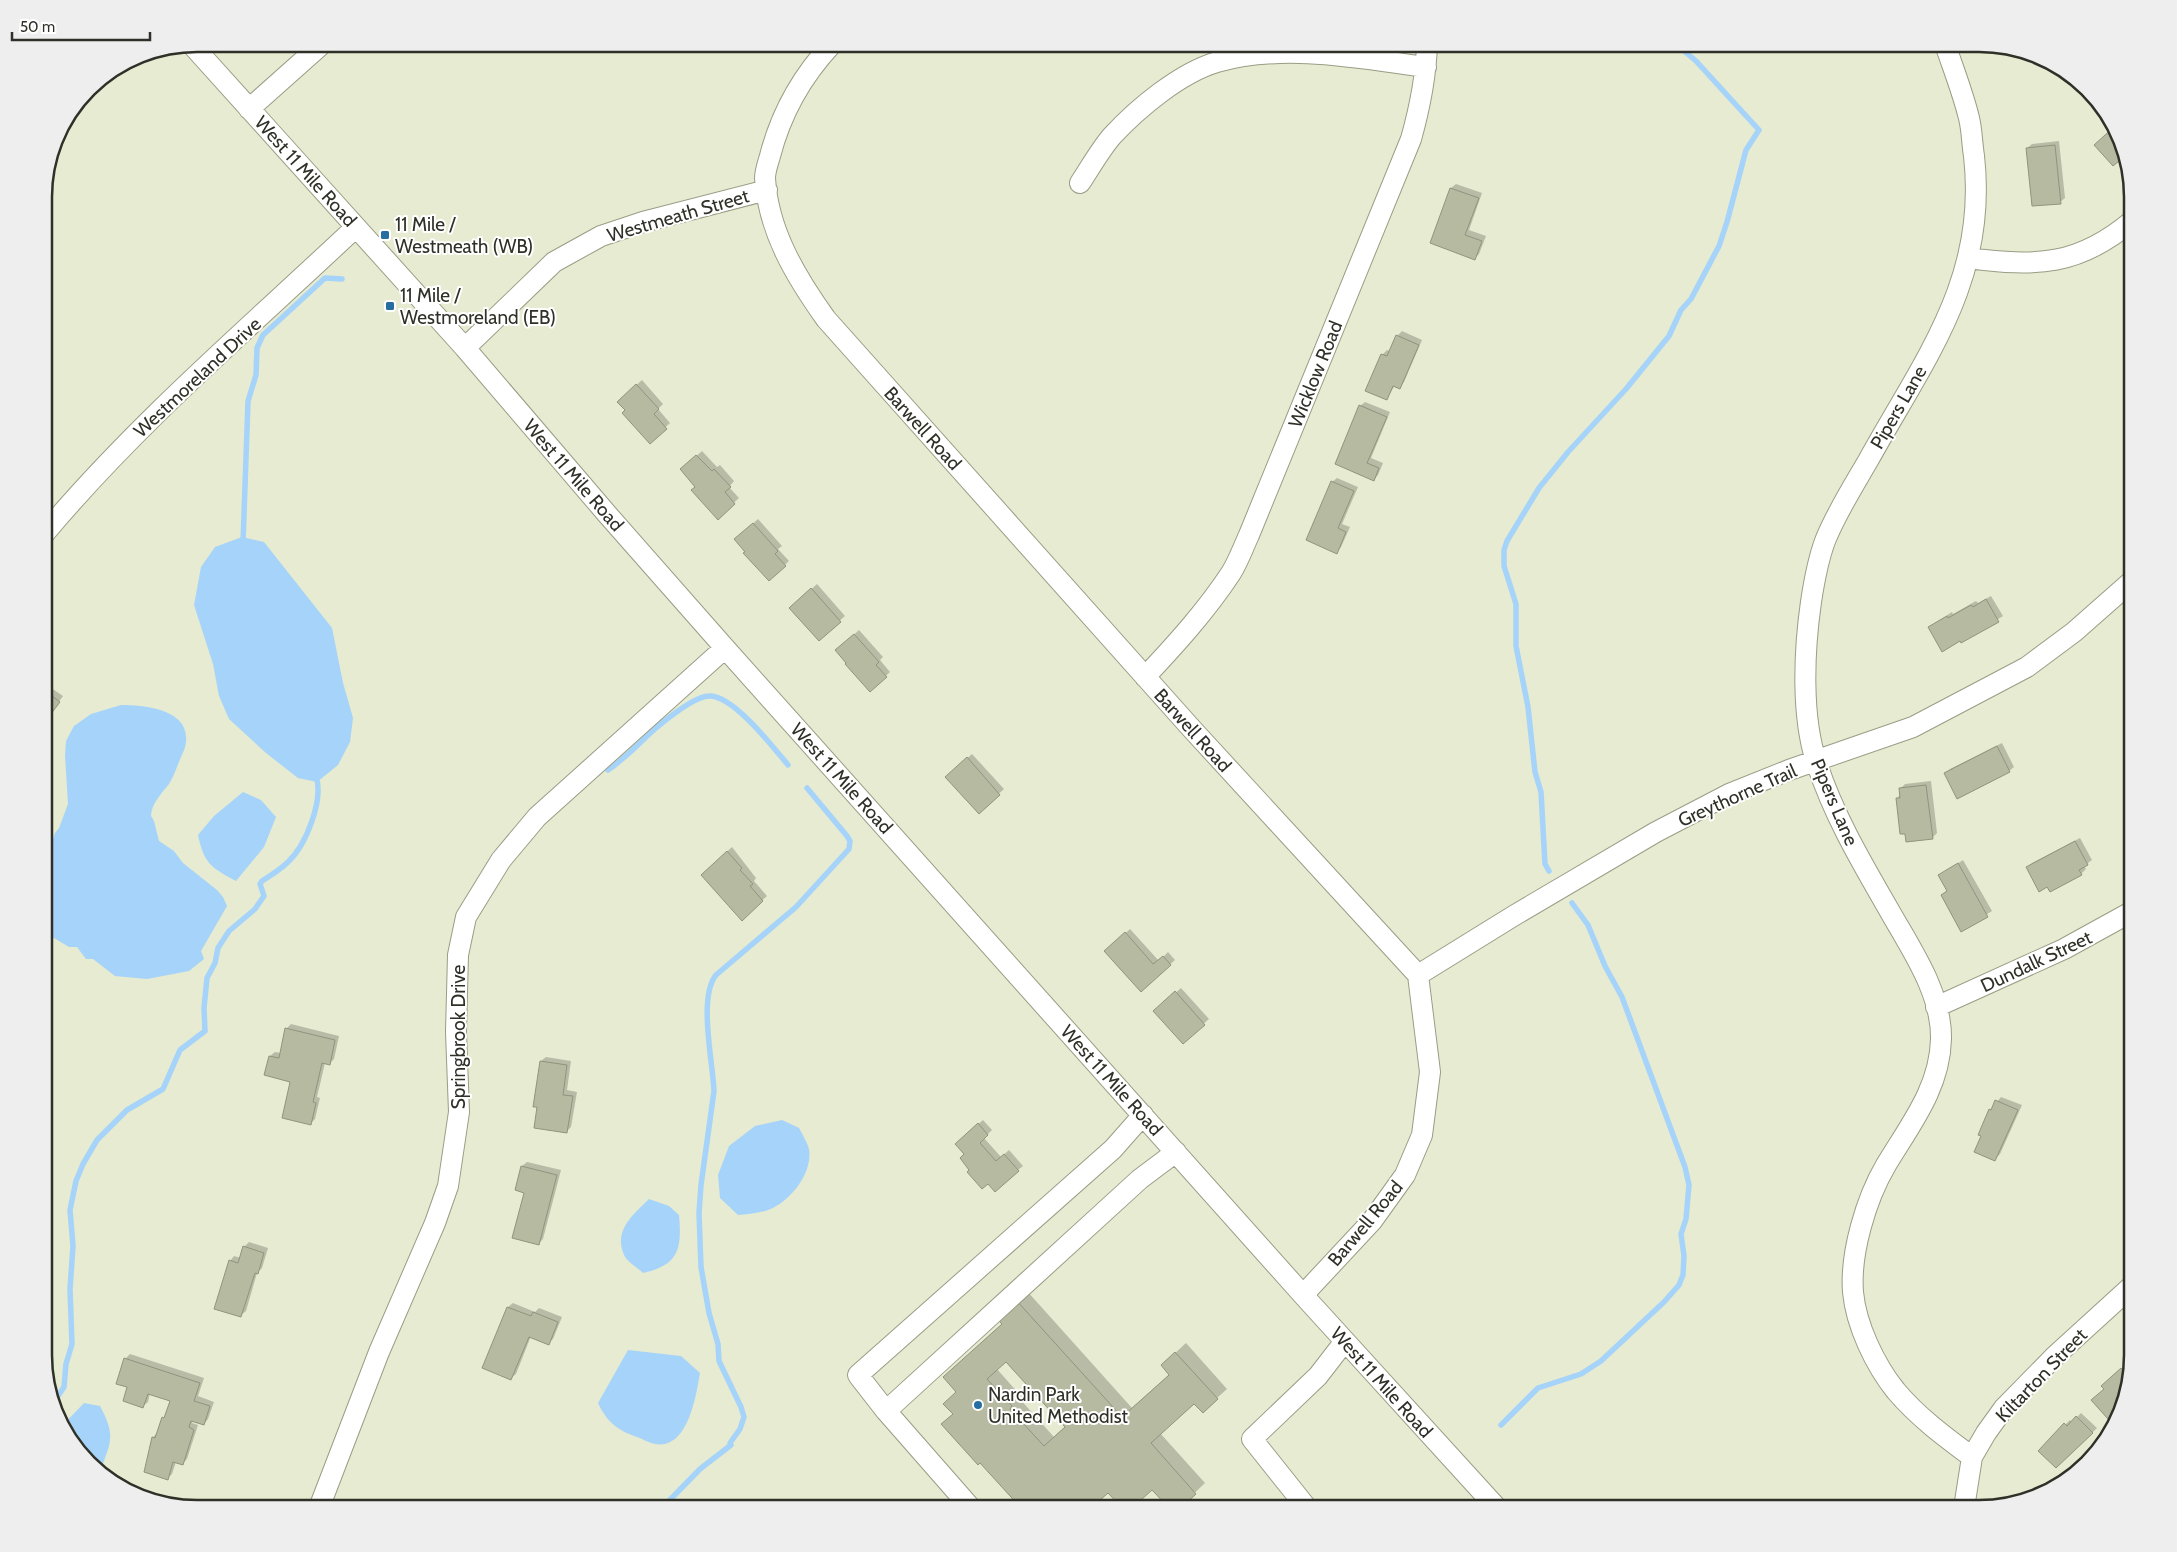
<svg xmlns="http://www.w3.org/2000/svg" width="2177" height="1552" font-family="Cabin,sans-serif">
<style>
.water{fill:#a6d3f9}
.shadow{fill:#0003;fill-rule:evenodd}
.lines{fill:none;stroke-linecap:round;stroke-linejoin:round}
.stream{stroke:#a6d3f9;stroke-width:5.5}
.building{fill:#b6baa1;stroke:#90947c;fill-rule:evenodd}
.minor-casing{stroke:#999d85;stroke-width:22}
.minor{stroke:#fff;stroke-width:20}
.poi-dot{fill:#266ea2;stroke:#fff;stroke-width:2}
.labels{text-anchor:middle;stroke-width:4;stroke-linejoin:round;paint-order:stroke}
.street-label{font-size:19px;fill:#2f3027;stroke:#fff}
.poi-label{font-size:19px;fill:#2f3027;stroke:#fff;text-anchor:start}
.rim{fill:none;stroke:#2f3027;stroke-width:2.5}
</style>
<rect width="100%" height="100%" fill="#e6ebd1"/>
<!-- water -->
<path class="water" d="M242,537L264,542L332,628L343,683L353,718L350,742L338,765L317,782L298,778L266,753L229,719L219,696L213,664L194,605L201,567L215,547Z
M121,705C144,705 189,709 186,741C186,748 181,756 179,762C176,769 173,778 169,784C162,793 151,804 151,816L154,821L159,841L174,851L183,863L217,890L223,897L227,906L201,951L204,959L189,971L147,979L115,976L93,959H86L77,947H69L54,938L44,936V857L49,851L55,833L59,828L68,804L65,755L66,741L74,726L91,714Z
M243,792L261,800L276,817L264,847L236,881C210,867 204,863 198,835L214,816Z
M782,1120L799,1128C802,1134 807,1142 809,1149C813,1173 790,1202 768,1210C759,1213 747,1214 738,1215L720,1198L718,1175L729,1146L755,1126Z
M649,1199L669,1206L679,1215C682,1249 679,1265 643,1273C638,1268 629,1263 625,1257C612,1231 633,1215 649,1199Z
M628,1350L681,1356L700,1373C696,1396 688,1450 655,1444C649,1443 643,1439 637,1437C617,1430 607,1422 598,1403Z
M84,1403L100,1406C116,1436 111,1441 100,1472L62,1426Z"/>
<!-- shadow -->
<path class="shadow" d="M2116,127L2117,129L2123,155L2096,145Z
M2059,141L2065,198L2060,202L2027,148L2032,144Z
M1456,184L1482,193L1469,230L1486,236L1479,254L1475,258L1432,242L1451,188Z
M1402,331L1422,340L1404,382L1399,387L1395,385L1387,399L1382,355L1387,350L1390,351L1397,336Z
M642,380L663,404L658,409L670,423L650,442L626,410L623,397Z
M1365,402L1390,412L1371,458L1383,463L1378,475L1374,479L1337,463L1360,406Z
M702,451L717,467L720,465L734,481L729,487L739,498L718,518L697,486L686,465Z
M1337,478L1358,487L1342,524L1350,527L1341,547L1337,552L1332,482Z
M758,519L782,546L778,549L789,561L769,580L736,539Z
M817,584L845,616L819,639L796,603Z
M1991,596L2003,616L1961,642L1929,627L1952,612L1953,614L1976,601L1978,603Z
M859,630L883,657L880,660L890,672L870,691L837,650Z
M44,683L63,696L47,718L44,716Z
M2002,743L2014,767L2009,771L1946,773L1950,769Z
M972,754L1004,789L979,812L952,772Z
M1931,781L1937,833L1932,838L1897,798L1901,794L1900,789L1905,784Z
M2080,838L2092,860L2084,866L2086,869L2081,874L2050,890L2028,867L2032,863Z
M732,847L756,878L754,881L767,896L742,919L707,870Z
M1963,860L1992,911L1962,930L1942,895L1947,891L1940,875Z
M1130,929L1159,961L1168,952L1175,960L1141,991L1106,951Z
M1181,988L1209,1019L1183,1042L1159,1007Z
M291,1024L339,1036L334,1059L329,1064L325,1063L317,1097L320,1098L315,1119L311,1123L292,1081L270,1056L275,1052L281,1053L286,1029Z
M546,1057L571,1061L567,1090L577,1092L571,1127L567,1131L538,1106L541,1061Z
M2001,1097L2022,1105L2000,1154L1995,1159L1990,1110Z
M983,1120L992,1130L984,1138L1001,1157L1009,1150L1023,1166L1018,1170L988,1182L971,1170L961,1139Z
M527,1162L561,1170L543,1239L538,1244L526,1192L516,1189L522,1166Z
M249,1242L268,1248L262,1268L257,1273L246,1311L241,1315L230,1261L234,1256L241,1258L244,1247Z
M1027,1291L1132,1408L1170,1374L1172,1356L1186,1343L1227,1389L1217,1398L1194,1402L1160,1433L1205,1483L1179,1508H1171L1152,1488L1130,1508H1123L1108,1491L1089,1508H1023L980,1461L954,1414L957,1391L944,1377L1003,1323ZM1006,1360L1066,1426L1054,1437L1019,1398L1021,1396L996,1368Z
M513,1303L535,1312L539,1308L562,1317L553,1339L548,1343L531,1336L516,1374L511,1378L484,1367L508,1307Z
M130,1354L204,1378L198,1396L214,1402L208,1419L204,1424L193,1420L192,1423L198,1425L187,1459L182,1464L176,1462L172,1474L168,1478L145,1471L153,1437L158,1432L171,1400L150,1393L148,1402L143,1406L129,1387L125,1359Z
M2126,1364L2129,1367L2132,1365L2125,1404L2123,1409L2103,1386Z
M2081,1413L2097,1428L2069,1456L2039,1451L2070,1420L2072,1422Z"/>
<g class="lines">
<!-- stream -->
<path class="stream" d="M243,543L248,401L256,375L257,348L263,335L325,278L342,279
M608,770C626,758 641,741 657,727C668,718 695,696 709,696C733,695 773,747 788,765
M1549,871L1545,864L1541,792L1535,772L1528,707L1516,646V604L1504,566V550L1507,541L1539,488L1568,452L1626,389L1669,336L1681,310L1691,299L1719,246L1727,222L1746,150L1759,130L1696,61L1676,44
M54,1402L64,1387L66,1364L72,1344L70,1289L73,1246L70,1210L76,1181L83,1164L97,1140L127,1110L163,1089L180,1050L205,1031L204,1008L207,978L215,963L218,948L229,931L255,909L264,896L260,884L262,881C271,875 280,870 288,862C306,845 324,800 316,776
M1501,1425L1538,1388L1581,1374L1601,1361L1664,1302L1679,1285L1683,1275L1684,1256L1681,1234L1686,1219L1689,1185L1685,1167L1622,997L1605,966L1588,925L1572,903
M662,1508L700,1469L731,1445L730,1443L740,1429L744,1417L741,1407L719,1361L718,1344L709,1313L701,1267L699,1213L701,1185L714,1091C713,1063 698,997 716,975L796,907L849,849L850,841L847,836L807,788"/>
</g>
<!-- building -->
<path class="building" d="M2115,126L2124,157L2113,166L2094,145Z
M2055,145L2061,204L2032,206L2026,148Z
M1450,188L1479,198L1465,235L1482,241L1475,260L1430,243Z
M1396,335L1419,345L1400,389L1393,386L1387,400L1365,391L1381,354L1387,356Z
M636,384L659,409L654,414L667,429L650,444L622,413L625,410L617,402Z
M1359,405L1387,417L1367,463L1379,468L1374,481L1335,464Z
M696,455L712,471L714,469L731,487L725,492L735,504L718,520L691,490L695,487L680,469Z
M1331,481L1354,491L1338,528L1346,532L1337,554L1306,540Z
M753,523L778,551L775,554L786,566L769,581L743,553L745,552L734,539Z
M811,588L841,622L819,641L789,608Z
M1986,599L1999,622L1961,643L1960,641L1942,652L1928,627L1947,616L1948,618L1971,605L1973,607Z
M854,634L879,662L876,665L887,677L870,692L845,664L846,663L835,650Z
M44,690L60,702L47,719L44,717Z
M1997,746L2010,772L1957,799L1944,773Z
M967,757L1000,795L979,814L945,777Z
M1926,785L1933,839L1906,842L1905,834H1900L1896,798H1900L1899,788Z
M2075,841L2088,865L2079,870L2082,875L2050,892L2047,887L2039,892L2026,867Z
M727,851L742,868L740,870L753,884L750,886L763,901L742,921L701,875Z
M1958,863L1988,917L1961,932L1941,895L1947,891L1938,875Z
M1125,932L1153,964L1163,956L1171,965L1141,992L1104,951Z
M1175,991L1205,1025L1183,1044L1153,1011Z
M285,1028L335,1040L330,1065L322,1063L313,1102L316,1103L311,1125L282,1118L290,1082L264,1075L269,1056L279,1058Z
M540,1061L567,1065L563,1095L573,1096L567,1133L534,1128L537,1107H533Z
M1995,1100L2018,1110L1995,1161L1974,1152L1981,1136L1978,1135L1989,1109L1991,1110Z
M978,1123L988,1135L980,1143L996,1161L1004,1154L1019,1171L995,1192L988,1184L982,1189L967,1172L969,1170L960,1158L964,1154L955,1144Z
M521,1166L557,1175L539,1245L512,1238L524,1193L515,1190Z
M243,1246L264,1253L258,1274L255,1273L241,1317L214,1309L229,1260L238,1263Z
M1016,1300L1122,1417L1169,1375L1161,1365L1175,1352L1218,1399L1203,1413L1194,1404L1151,1443L1196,1494L1181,1508H1169L1152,1490L1132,1508H1122L1108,1493L1091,1508H1021L980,1463L978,1465L941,1424L953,1414L943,1404L956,1392L943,1377L1002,1324L996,1318ZM1006,1362L1065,1427L1044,1446L1010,1409L1012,1406L987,1379Z
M507,1307L531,1316L533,1312L558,1322L549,1345L529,1337L511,1380L482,1368Z
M124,1358L200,1383L194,1401L210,1406L204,1425L191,1421L189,1427L194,1430L183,1465L173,1462L168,1480L144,1472L152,1437L155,1438L162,1417L164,1418L170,1401L148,1394L143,1408L123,1401L127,1387L116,1384Z
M2132,1363L2125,1404L2122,1410L2120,1408L2108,1419L2091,1400L2104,1389L2101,1386L2121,1368L2123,1371Z
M2076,1416L2093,1433L2056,1468L2038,1451L2064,1423L2067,1426Z"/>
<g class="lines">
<!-- minor casing -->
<g class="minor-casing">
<path id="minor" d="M832,44C802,76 781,113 770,156C768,163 765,171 765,178C768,231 796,277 826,319L1191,728L1418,975L1430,1072L1422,1135L1405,1175L1372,1221L1303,1295
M1945,44C1953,68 1963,93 1969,118C1972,130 1972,144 1974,156C1988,279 1925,358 1869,459C1854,485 1836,513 1825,541C1818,560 1814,582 1811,602C1804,651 1801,717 1817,764C1834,816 1862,863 1889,910C1911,949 1942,993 1941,1039C1940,1088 1910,1125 1886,1165C1866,1199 1850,1253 1853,1292C1856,1325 1875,1365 1896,1391C1918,1417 1945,1437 1972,1457
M192,45L465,348L607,514L725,648L1303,1295L1497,1508
M249,109L322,44
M1080,183C1090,168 1100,150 1112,136C1138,108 1180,73 1217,62C1284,43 1359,58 1426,67
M1969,258C2036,267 2079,266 2133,220
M465,348L554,262L601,236L643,222L767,190
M44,534C138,422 250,327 356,227
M1145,677C1176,644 1206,611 1231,573C1238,562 1243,548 1249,535L1411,139C1420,107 1426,77 1427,44
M1418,975L1515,915L1656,832L1729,794L1789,770L1913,727L2027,667L2074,632L2133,580
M1936,1007L2064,949L2133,911
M886,1411L1140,1179L1176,1152
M319,1508L379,1352L435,1223L448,1186L459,1112L456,1032L458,955L466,917L501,860L537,817L725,648
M971,1508L886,1411L858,1375L1113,1149L1143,1115
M1307,1508L1252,1439L1318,1376L1345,1341
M1964,1508L1972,1457L1986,1433L2004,1408L2054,1357L2133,1285"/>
</g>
<!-- minor -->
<use href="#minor" class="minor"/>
</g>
<!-- markers -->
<g class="poi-dot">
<rect x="380" y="230" width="10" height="10" rx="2.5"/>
<rect x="385" y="301" width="10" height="10" rx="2.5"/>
<circle cx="978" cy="1405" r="5"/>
</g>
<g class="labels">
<!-- street labels -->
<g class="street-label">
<text transform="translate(306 171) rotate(48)" y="7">West 11 Mile Road</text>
<text transform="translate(678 215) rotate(-16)" y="7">Westmeath Street</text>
<text transform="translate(1315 374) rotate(-68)" y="7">Wicklow Road</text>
<text transform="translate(197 377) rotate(-43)" y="7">Westmoreland Drive</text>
<text transform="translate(1898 407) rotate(-60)" y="7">Pipers Lane</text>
<text transform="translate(923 428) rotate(48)" y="7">Barwell Road</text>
<text transform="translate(574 475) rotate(49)" y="7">West 11 Mile Road</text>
<text transform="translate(1193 730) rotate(48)" y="7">Barwell Road</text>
<text transform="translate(842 778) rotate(48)" y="7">West 11 Mile Road</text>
<text transform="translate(1737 795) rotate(-24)" y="7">Greythorne Trail</text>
<text transform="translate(1835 802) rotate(67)" y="7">Pipers Lane</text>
<text transform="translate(2036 961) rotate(-25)" y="7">Dundalk Street</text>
<text transform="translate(458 1037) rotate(-90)" y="7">Springbrook Drive</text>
<text transform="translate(1112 1080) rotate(48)" y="7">West 11 Mile Road</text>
<text transform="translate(1365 1223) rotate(-50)" y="7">Barwell Road</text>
<text transform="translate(2041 1375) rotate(-46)" y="7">Kiltarton Street</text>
<text transform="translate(1382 1382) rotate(48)" y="7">West 11 Mile Road</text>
</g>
<!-- poi labels -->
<g class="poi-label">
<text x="395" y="231">11 Mile /<tspan x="395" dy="22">Westmeath (WB)</tspan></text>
<text x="400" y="302">11 Mile /<tspan x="400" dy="22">Westmoreland (EB)</tspan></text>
<text x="988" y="1401">Nardin Park<tspan x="988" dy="22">United Methodist</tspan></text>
</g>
</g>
<!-- crop -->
<path d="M0 0H2177V1552H0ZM197 52H1979A145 145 0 0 1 2124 197V1355A145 145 0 0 1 1979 1500H197A145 145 0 0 1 52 1355V197A145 145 0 0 1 197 52Z" fill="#eee" fill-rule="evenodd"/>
<path class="rim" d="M197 52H1979A145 145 0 0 1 2124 197V1355A145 145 0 0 1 1979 1500H197A145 145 0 0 1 52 1355V197A145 145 0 0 1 197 52Z"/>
<!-- scale -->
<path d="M12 32v8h138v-8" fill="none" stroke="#2f3027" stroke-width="2.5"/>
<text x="20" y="32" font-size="15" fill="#2f3027" stroke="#ffffff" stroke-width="4" paint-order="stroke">50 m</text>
</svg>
